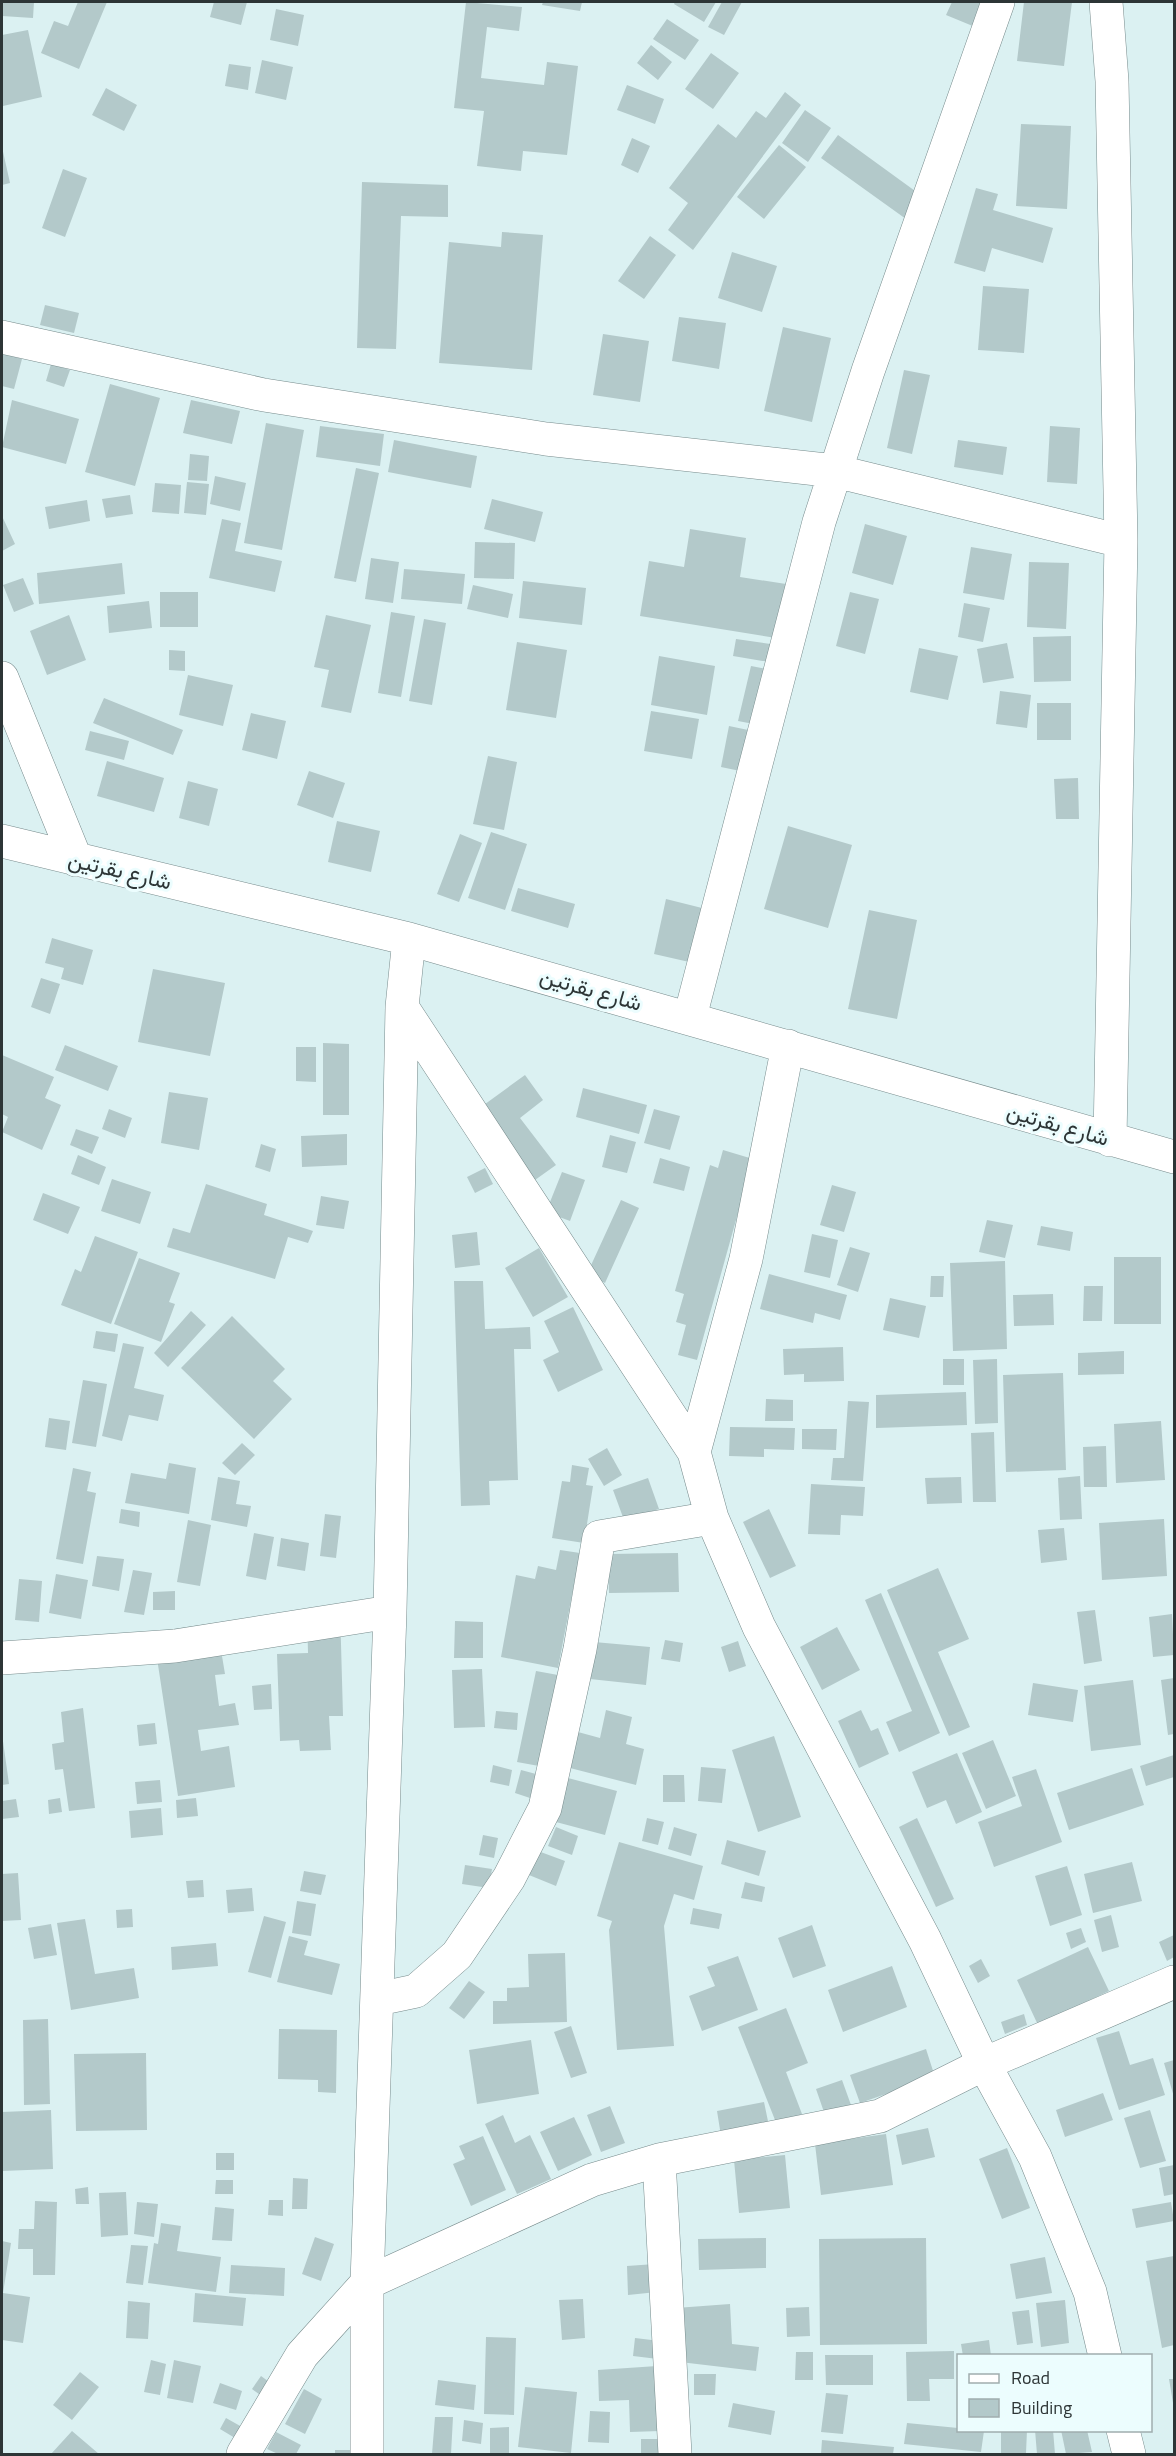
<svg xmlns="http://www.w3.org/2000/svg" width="1176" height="2456" font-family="'Titillium Web',Vazirmatn,sans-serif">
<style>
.building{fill:#b3c9ca}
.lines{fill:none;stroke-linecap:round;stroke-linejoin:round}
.street-casing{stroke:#778b8c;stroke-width:34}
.street{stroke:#fff;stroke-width:33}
.labels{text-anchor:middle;stroke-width:6;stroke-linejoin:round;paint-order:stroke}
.street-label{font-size:22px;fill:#2d3536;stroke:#ecfdfe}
</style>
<rect width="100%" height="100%" fill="#dbf1f2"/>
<!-- building -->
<path class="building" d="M2,2H34L33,18L2,16Z
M78,2H107L79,69L41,53L54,21L68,26Z
M214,2H247L241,25L210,17Z
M466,2L522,7L519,31L487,27L481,78L544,85L547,62L578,66L567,155L523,151L521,171L477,166L484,111L454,108Z
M543,2H582L580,11L542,5Z
M675,2H716L704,22L674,4Z
M722,2H742L724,35L708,27Z
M952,2H992L980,29L946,15Z
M1024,2H1072L1064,66L1017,61Z
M276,9L304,15L298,46L270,40Z
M667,19L699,40L685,60L653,39Z
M28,30L42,97L3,106L2,35Z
M651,45L672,62L658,80L637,63Z
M711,53L739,73L713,109L685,89Z
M262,60L293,67L286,100L255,93Z
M229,64L251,67L248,90L225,86Z
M627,85L664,99L655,124L617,110Z
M106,88L137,105L124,131L92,115Z
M785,92L801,105L693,250L668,230L688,203L669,188L718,124L736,138L756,111L766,118Z
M805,110L831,128L808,162L782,143Z
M1021,124L1071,126L1067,209L1016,206Z
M838,135L922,196L906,219L821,158Z
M632,138L650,146L638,173L621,165Z
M779,145L806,167L764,219L737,197Z
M2,147L10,183L2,185Z
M63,169L87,178L65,237L42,228Z
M362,182L448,185V217L401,216L396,349L357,348Z
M976,188L998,194L993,210L1053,228L1043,263L992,248L985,272L954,263Z
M502,232L543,235L532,370L439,363L449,242L501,247Z
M650,236L676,255L644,299L618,281Z
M732,252L777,266L762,312L718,298Z
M983,286L1029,289L1024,353L978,350Z
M45,305L79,313L74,333L40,325Z
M679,317L726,323L719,369L672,361Z
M783,327L831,338L812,422L764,411Z
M603,334L649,341L640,402L593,395Z
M2,353L22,359L14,389L2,386Z
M51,364L70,370L64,387L46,381Z
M904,370L930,375L912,454L887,448Z
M110,384L160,398L135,486L85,472Z
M12,400L79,419L66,464L2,447Z
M191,400L240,411L232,444L183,433Z
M266,423L304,430L282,550L244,543Z
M320,426L384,434L380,466L316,457Z
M1050,426L1080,428L1077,484L1047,482Z
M394,440L477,456L471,488L388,472Z
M958,440L1007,447L1003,475L954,467Z
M190,454L209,456L207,481L188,480Z
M356,468L379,473L356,582L334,578Z
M215,476L246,483L240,511L210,504Z
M187,482L209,484L206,515L184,513Z
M155,483L181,485L179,514L152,512Z
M130,495L133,514L106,518L102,499Z
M492,499L543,512L535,542L484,529Z
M87,500L90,521L49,529L45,507Z
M2,516L15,544L2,551Z
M222,519L241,523L235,551L282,561L275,592L209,578Z
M865,524L907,536L893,585L852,573Z
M690,529L746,538L740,577L786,584L776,638L640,616L649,561L684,567Z
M475,542L515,543L514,579L474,578Z
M971,547L1012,554L1004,600L963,593Z
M371,558L399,562L393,603L365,599Z
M1029,562L1069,563L1066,629L1027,627Z
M122,563L125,594L39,604L37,573Z
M404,569L465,574L462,604L401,599Z
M23,578L34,604L14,612L3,585Z
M523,581L586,588L582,625L519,618Z
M473,585L513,594L508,618L467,609Z
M160,592H198V627H160Z
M850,592L879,599L865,654L836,646Z
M149,601L152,628L109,633L107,606Z
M964,603L990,608L983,642L958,637Z
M391,612L415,616L401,697L378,693Z
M69,615L86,660L47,675L30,631Z
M326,615L371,625L351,713L321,707L329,670L314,667Z
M424,619L446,623L432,705L409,701Z
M1071,636V681L1034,682L1033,637Z
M736,639L777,645L775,663L733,656Z
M517,642L567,650L556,718L506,710Z
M1007,643L1014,678L983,683L977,649Z
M919,648L958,656L948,700L910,692Z
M169,650L185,651V671L169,670Z
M659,656L715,666L707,715L651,705Z
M751,666L777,671L764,726L738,721Z
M188,675L233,685L223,726L179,715Z
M1000,691L1031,695L1027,728L996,724Z
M104,698L183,730L173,755L93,723Z
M1037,703H1071V740H1037Z
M651,711L699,719L692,759L644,751Z
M251,713L286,721L277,759L242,750Z
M729,726L753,731L745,772L721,767Z
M90,731L129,741L124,760L85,750Z
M488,756L517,762L504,830L473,824Z
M107,761L164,778L154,812L97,796Z
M309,771L345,783L333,818L297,805Z
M1078,778L1079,819H1056L1054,779Z
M188,781L218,789L209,826L179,818Z
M337,821L380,831L371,872L328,862Z
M788,826L852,845L828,928L764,909Z
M491,832L527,844L505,910L468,898Z
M460,834L482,843L459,902L437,894Z
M518,888L575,904L568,928L511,911Z
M666,899L710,910L698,964L654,954Z
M869,910L917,920L897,1019L848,1009Z
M52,938L93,950L83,985L61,979L64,968L45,963Z
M153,969L225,983L210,1056L138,1042Z
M41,978L60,984L50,1014L31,1007Z
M323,1043L349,1044V1115H323Z
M65,1045L118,1066L108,1091L55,1070Z
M296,1047H316V1082L296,1081Z
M2,1055L54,1077L45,1098L61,1105L42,1150L2,1132L8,1117L2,1114Z
M525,1075L543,1100L520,1118L556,1165L535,1180L481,1107Z
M583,1088L647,1105L639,1134L576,1117Z
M169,1092L208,1098L199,1150L161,1143Z
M109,1109L132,1118L125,1138L102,1129Z
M654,1109L680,1116L670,1150L644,1143Z
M76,1129L99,1137L92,1154L70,1145Z
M347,1134V1165L302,1167L301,1136Z
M610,1135L636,1142L627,1173L602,1167Z
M261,1144L276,1149L270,1172L255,1167Z
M723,1150L753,1159L697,1360L678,1355L686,1325L676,1322L684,1294L675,1291L710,1165L718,1168Z
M78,1155L106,1167L99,1185L71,1174Z
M660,1158L690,1167L684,1191L653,1183Z
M485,1168L493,1184L475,1193L467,1177Z
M562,1172L585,1180L570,1221L546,1212Z
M112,1179L151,1192L140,1224L101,1211Z
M206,1184L267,1204L264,1215L313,1231L308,1243L288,1237L275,1279L167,1247L173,1228L190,1233Z
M832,1185L856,1192L844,1232L820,1225Z
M43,1193L80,1207L68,1234L33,1220Z
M321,1196L349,1201L344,1229L316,1225Z
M621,1200L639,1208L605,1283L587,1274Z
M987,1220L1013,1225L1005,1258L979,1252Z
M1041,1226L1073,1232L1070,1251L1037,1245Z
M477,1232L480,1265L455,1268L452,1235Z
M812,1234L838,1240L830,1278L804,1272Z
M95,1236L138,1252L111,1324L61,1305L75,1269L81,1272Z
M850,1247L870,1253L858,1292L837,1285Z
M539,1248L568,1297L533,1317L505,1268Z
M1114,1257H1161V1324H1114Z
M139,1258L180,1273L169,1302L175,1304L161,1342L114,1324Z
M1005,1261L1007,1349L953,1351L950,1263Z
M769,1274L847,1295L840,1320L815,1313L813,1323L760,1309Z
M931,1276H944L943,1297H930Z
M454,1281H483L485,1329L530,1327L531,1349H514L518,1480L489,1481L490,1505L461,1506Z
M1084,1286H1103L1102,1321H1083Z
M1053,1294L1054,1325L1014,1326L1013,1295Z
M890,1298L926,1306L919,1338L883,1330Z
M573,1307L603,1370L558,1392L543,1360L559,1352L544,1321Z
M191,1311L206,1325L168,1367L154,1353Z
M232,1316L285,1369L273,1381L292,1399L254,1439L181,1368Z
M96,1331L118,1334L115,1352L93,1348Z
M123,1343L144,1347L134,1388L164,1395L158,1421L129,1415L122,1441L102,1436Z
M843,1347L844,1381L804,1382V1374L784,1375L783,1349Z
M1124,1351V1374L1078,1375V1353Z
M943,1359H964V1385H943Z
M997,1359L998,1423L975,1424L973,1360Z
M1063,1373L1066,1470L1006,1472L1003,1375Z
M83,1380L107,1384L96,1447L72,1443Z
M966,1392L967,1425L876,1428V1395Z
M766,1399L793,1400V1421H765Z
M848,1401L869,1402L863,1481L831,1480L833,1458H844Z
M49,1418L70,1421L66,1450L45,1447Z
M1161,1421L1165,1480L1116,1483L1114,1424Z
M730,1427L795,1428L794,1450L764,1449V1457L729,1456Z
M802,1429H837L836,1450L802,1449Z
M994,1432L996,1502H973L971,1433Z
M242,1443L255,1455L235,1475L222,1463Z
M1106,1446L1107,1487H1084L1083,1447Z
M607,1448L622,1475L604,1486L588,1459Z
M169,1463L196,1468L189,1514L125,1503L131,1473L166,1479Z
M572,1465L589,1468L586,1485L593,1486L584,1543L552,1538L562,1481L570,1482Z
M73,1468L91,1472L87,1491L96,1493L83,1564L56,1559Z
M1080,1476L1082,1519L1060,1520L1058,1478Z
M218,1477L240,1481L236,1504L251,1506L247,1527L211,1520Z
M961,1477L962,1503L927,1504L925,1478Z
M648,1478L659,1509L624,1520L613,1490Z
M811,1484L865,1487L863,1516L841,1515L840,1535L808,1534Z
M121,1509L140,1512L139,1527L119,1523Z
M769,1509L796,1566L770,1578L743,1522Z
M325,1514L341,1516L336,1558L320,1556Z
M1164,1519L1167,1576L1102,1580L1099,1523Z
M188,1520L211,1525L200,1586L177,1582Z
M1064,1528L1067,1560L1041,1563L1038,1530Z
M254,1533L274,1537L266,1580L246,1576Z
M281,1538L309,1543L305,1571L277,1566Z
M560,1550L580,1553L558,1668L501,1657L516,1575L535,1579L538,1566L556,1570Z
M678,1553L679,1592L609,1593L608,1554Z
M97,1556L124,1559L119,1591L92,1586Z
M938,1568L969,1639L938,1652L970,1727L949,1736L887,1590Z
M133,1570L152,1573L144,1615L124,1612Z
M56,1574L88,1580L81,1619L49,1613Z
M19,1579L42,1581L39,1622L15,1620Z
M175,1591V1610H153V1592Z
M881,1593L940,1733L899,1752L886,1722L912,1711L865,1600Z
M340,1608L343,1716H329L331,1750L300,1751L299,1740L280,1741L277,1654L308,1653L307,1609Z
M1095,1610L1102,1661L1084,1664L1077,1612Z
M1172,1614L1174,1655L1153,1657L1149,1617Z
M241,1619L244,1646L221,1650L225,1674L215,1675L219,1706L235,1703L239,1725L198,1730L201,1751L229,1746L235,1787L178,1796L153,1632Z
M455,1621L483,1622V1658H454Z
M837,1627L860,1670L822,1690L800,1647Z
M665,1640L683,1643L680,1662L661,1659Z
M738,1641L746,1666L729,1672L721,1647Z
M594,1642L650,1647L646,1685L590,1679Z
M482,1669L485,1727L454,1728L452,1670Z
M536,1671L558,1675L539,1766L517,1762Z
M1174,1678V1734L1168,1735L1161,1680Z
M1133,1680L1141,1745L1091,1751L1084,1686Z
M1033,1683L1078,1690L1073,1722L1028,1715Z
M271,1684L272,1709L254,1710L252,1686Z
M83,1708L95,1808L69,1811L63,1769L55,1770L52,1744L64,1742L61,1712Z
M606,1710L632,1717L626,1744L644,1749L636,1785L570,1768L578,1732L600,1738Z
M861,1710L871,1731L878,1728L889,1754L859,1768L838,1721Z
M496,1711L518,1713L517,1730L494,1728Z
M155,1723L157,1744L139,1746L137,1725Z
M2,1734L9,1784L2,1785Z
M774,1736L801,1817L758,1832L732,1750Z
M993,1740L1016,1796L986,1809L962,1753Z
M957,1753L982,1812L956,1824L946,1800L927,1808L912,1772Z
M1174,1755V1777L1146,1786L1140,1766Z
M493,1765L512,1770L509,1786L490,1782Z
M701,1767L726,1769L722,1803L698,1801Z
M1132,1768L1144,1805L1069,1830L1057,1793Z
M1036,1769L1062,1842L994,1867L978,1822L1022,1806L1012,1777Z
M521,1770L536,1774L530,1798L515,1793Z
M663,1775H684L685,1802H663Z
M568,1778L617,1791L605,1835L556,1822Z
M160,1780L162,1802L137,1804L135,1782Z
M60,1798L62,1812L49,1814L48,1800Z
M196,1798L198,1816L177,1818L176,1800Z
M16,1799L19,1817L2,1819V1801Z
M161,1808L163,1835L131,1838L129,1811Z
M647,1818L664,1822L658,1845L642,1841Z
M917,1818L954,1899L936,1907L899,1827Z
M556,1827L578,1836L572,1855L548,1846Z
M674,1827L697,1834L691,1856L668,1849Z
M483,1835L498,1838L494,1858L479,1855Z
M727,1840L766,1851L759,1876L721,1864Z
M619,1842L703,1866L694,1900L674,1894L664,1926L674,2046L617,2050L609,1930L612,1921L597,1916Z
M538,1851L565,1861L556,1886L529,1875Z
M1132,1862L1142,1901L1093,1913L1084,1874Z
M465,1865L492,1869L489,1888L462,1884Z
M1067,1866L1082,1915L1050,1926L1035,1876Z
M304,1871L326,1875L321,1895L300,1891Z
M18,1873L21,1920L2,1921V1874Z
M203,1880L204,1897L188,1898L186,1881Z
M745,1882L765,1887L762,1902L741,1898Z
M252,1888L254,1911L228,1913L226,1890Z
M297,1901L316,1904L311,1936L292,1933Z
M693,1908L722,1914L719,1929L690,1924Z
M132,1909L133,1927L117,1928L116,1910Z
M1111,1915L1119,1947L1102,1952L1094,1920Z
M264,1916L286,1922L271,1978L248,1972Z
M85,1919L95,1974L134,1968L139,1998L71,2010L57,1923Z
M51,1924L57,1955L34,1959L28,1928Z
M812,1925L826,1966L793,1978L778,1938Z
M1081,1928L1086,1942L1071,1949L1066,1933Z
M1174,1935V1957L1167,1961L1159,1942Z
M289,1936L308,1941L304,1955L340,1964L332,1995L277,1982Z
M216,1943L218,1966L172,1970L171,1947Z
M1088,1947L1109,1991L1038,2025L1017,1980Z
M565,1953L567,2022L493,2024V2001H507V1988L529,1987L528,1954Z
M738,1956L758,2010L702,2031L689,1996L715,1986L707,1967Z
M981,1959L990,1976L978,1983L969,1966Z
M892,1966L907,2007L843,2032L828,1990Z
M469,1981L485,1992L464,2019L449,2008Z
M786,2008L808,2063L786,2072L802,2114L777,2125L738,2027Z
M1024,2014L1027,2025L1005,2034L1001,2022Z
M48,2019L50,2104L24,2105L23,2020Z
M571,2026L587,2073L571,2078L554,2032Z
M279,2029L337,2030L336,2093L318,2092V2080L278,2079Z
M1119,2031L1130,2065L1153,2058L1165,2095L1119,2110L1096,2038Z
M531,2040L539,2094L477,2104L469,2050Z
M926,2049L935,2077L860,2103L850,2075Z
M146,2053L147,2130L76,2131L74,2054Z
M1174,2060V2097L1164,2063Z
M842,2080L851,2105L825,2115L816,2089Z
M1103,2093L1113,2120L1065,2137L1056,2110Z
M764,2102L769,2126L721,2136L717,2111Z
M610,2106L625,2143L601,2152L587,2115Z
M51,2110L53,2169L2,2171V2112Z
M1150,2110L1166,2161L1140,2168L1124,2118Z
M503,2115L515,2143L530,2135L551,2179L517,2194L485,2124Z
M574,2117L592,2155L558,2171L540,2132Z
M928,2128L935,2157L902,2165L896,2135Z
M886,2134L893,2185L821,2195L815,2144Z
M483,2136L506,2190L471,2206L453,2164L465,2159L459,2146Z
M1007,2148L1030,2208L1002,2219L979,2159Z
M216,2153H234V2170H216Z
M785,2155L790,2208L739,2213L734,2160Z
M1174,2165V2194L1164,2196L1159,2168Z
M293,2178L308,2179L307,2209H292Z
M216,2180H233V2194H215Z
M88,2187L89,2204H76L75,2189Z
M126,2192L128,2235L101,2237L99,2193Z
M269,2200H283V2216L268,2215Z
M35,2201L57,2202L55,2275H33V2249H18L19,2229H34Z
M137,2202L158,2204L154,2237L134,2234Z
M1171,2202L1174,2221L1136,2228L1132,2209Z
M215,2207L234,2209L232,2241L212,2240Z
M161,2223L181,2226L177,2251L221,2257L216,2292L148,2283L154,2243L158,2244Z
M315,2237L334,2244L321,2281L302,2274Z
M766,2238V2268L699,2270L698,2239Z
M926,2238L927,2344L820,2345L819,2239Z
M2,2241L11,2243L3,2293L30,2297L23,2343L2,2340Z
M131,2245L148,2246L143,2285L126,2283Z
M1174,2256V2345L1162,2348L1146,2261Z
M1045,2257L1052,2293L1016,2299L1010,2264Z
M655,2264L657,2292L628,2295L627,2266Z
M231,2265L285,2268L284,2296L229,2293Z
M195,2293L246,2298L243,2326L193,2322Z
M583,2299L585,2338L562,2340L559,2300Z
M1065,2300L1069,2343L1041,2347L1036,2303Z
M128,2301L150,2303L148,2339L126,2338Z
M730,2304L732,2344L759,2347L756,2371L680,2362L676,2308Z
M809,2307L810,2336L787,2337L786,2308Z
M1029,2310L1033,2343L1017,2345L1012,2312Z
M486,2337L516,2338L514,2415L484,2414Z
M635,2338L660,2341L658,2359L633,2356Z
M989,2340L991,2356H963L961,2344Z
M954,2351V2379H929L930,2401H907L906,2352Z
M796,2352H813V2380H795Z
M825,2355H873V2385H826Z
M151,2360L166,2364L160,2395L144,2392Z
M174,2360L201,2366L193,2403L167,2398Z
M657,2366L660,2431L630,2432L629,2400L599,2401L598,2370Z
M80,2372L99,2387L72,2420L53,2405Z
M694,2374H716L715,2395H694Z
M261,2376L272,2384L263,2397L252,2389Z
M1169,2379H1174V2402L1173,2403Z
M438,2380L476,2385L474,2410L435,2405Z
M220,2383L242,2391L236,2410L213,2403Z
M525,2387L577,2392L571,2453L518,2447Z
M304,2389L322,2399L305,2434L285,2424Z
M826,2393L848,2395L843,2434L821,2432Z
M733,2403L775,2411L771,2435L728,2427Z
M590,2411L610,2412L609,2443L588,2442Z
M435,2417H453L451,2454H432Z
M226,2418L242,2427L235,2438L220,2429Z
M464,2420L483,2423L481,2444L462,2441Z
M907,2423L958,2428V2430L984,2431L981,2452L904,2444Z
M509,2427V2454H490V2428Z
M1001,2430H1027L1026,2453H1001Z
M1035,2430H1053L1055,2454H1037Z
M1061,2430H1087L1092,2452L1066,2454Z
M72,2431L99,2454H51Z
M276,2432L301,2445L296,2454H278L267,2449Z
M641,2439H660V2454H641Z
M822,2440L894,2447L893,2454H821Z
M335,2450H355L354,2454H335Z"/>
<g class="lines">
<!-- street casing -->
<g class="street-casing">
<path id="street" d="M1106,2L1112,81L1121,541L1110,1140
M2,337L264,395L546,439L835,471L1121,541
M2,678L76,860
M2,841L409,939L1174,1157
M402,1007L694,1452L712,1518L759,1627L925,1940L984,2064L1035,2157L1090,2292L1105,2356
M690,1017L819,522L868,371L998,2
M694,1452L746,1259L788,1046
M2,1658L175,1646L390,1612
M378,1999L416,1991L457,1955L509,1878L545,1808L580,1649L599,1537L712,1518
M659,2160L675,2454
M1123,2430L1129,2454
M243,2454L302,2355L367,2283L592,2180L659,2160L880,2116L984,2064L1174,1982
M367,2454V2283L390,1612L402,1007L409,939"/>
</g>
<!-- street -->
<use href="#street" class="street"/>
</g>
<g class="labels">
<!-- street labels -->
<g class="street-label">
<text transform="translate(120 870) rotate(13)" y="8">شارع بقرتين</text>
<text transform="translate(591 989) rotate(16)" y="8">شارع بقرتين</text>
<text transform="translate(1058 1124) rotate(16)" y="8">شارع بقرتين</text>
</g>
</g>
<!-- border -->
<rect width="1176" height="2456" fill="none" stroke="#2d3536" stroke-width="6"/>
<!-- legend -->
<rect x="957" y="2354" width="195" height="78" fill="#ecfdfe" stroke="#a0adae" stroke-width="1.5"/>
<rect x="969" y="2374" width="30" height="9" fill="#ffffff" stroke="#a0adae" stroke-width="1.5"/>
<text x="1011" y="2384" font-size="18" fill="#2d3536">Road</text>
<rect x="969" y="2399" width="30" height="18" fill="#b3c9ca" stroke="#a0adae" stroke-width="1.5"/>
<text x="1011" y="2414" font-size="18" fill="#2d3536">Building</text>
</svg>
